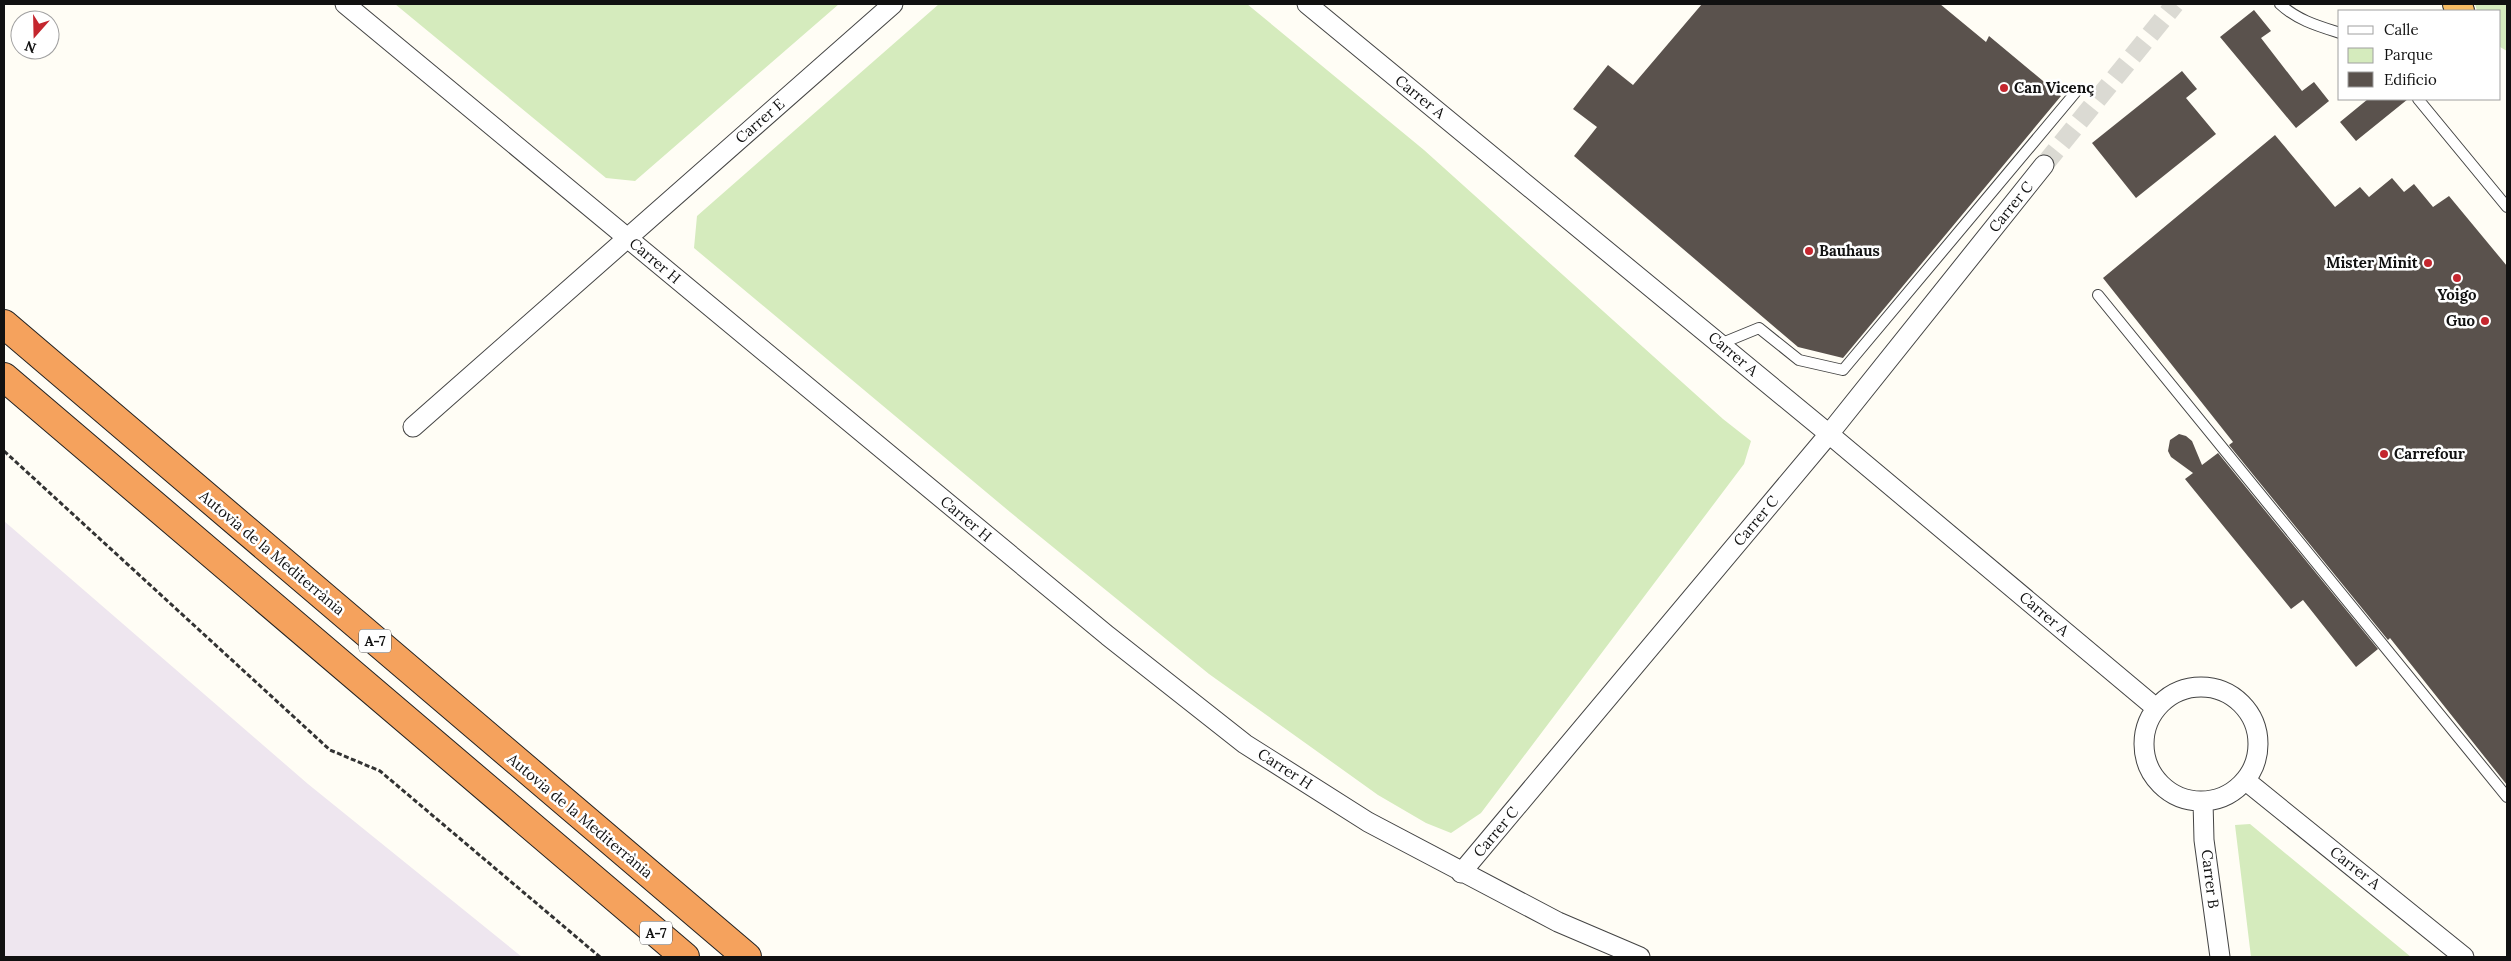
<svg xmlns="http://www.w3.org/2000/svg" width="2511" height="961" font-family="Lora,serif">
<style>
.industrial{fill:#eee6ef}
.green{fill:#d5ebbd}
.building{fill:#5a524d}
.lines{fill:none;stroke-linecap:round;stroke-linejoin:round}
.minor-tunnel{stroke:#dbdad3;stroke-width:19;stroke-dasharray:19 9;stroke-linecap:butt}
.service-casing{stroke:#444;stroke-width:12}
.minor-casing{stroke:#444;stroke-width:21}
.trunk-casing{stroke:#222;stroke-width:30}
.motorway-casing{stroke:#222;stroke-width:30}
.path{stroke:#333;stroke-width:3;stroke-dasharray:5 2.5;stroke-linecap:butt}
.service{stroke:#fff;stroke-width:10}
.minor{stroke:#fff;stroke-width:19}
.trunk{stroke:#f7bc64;stroke-width:28}
.motorway{stroke:#f5a25d;stroke-width:28}
.poi-dot{fill:#c4262e;stroke:#fff;stroke-width:2}
.labels{text-anchor:middle;stroke-width:5;stroke-linejoin:round;paint-order:stroke}
.shield{fill:#fff;stroke:#585858;stroke-width:1}
.shield-label{font-size:14px;font-weight:bold;fill:#111}
.poi-label{font-size:15px;font-weight:bold;fill:#111;stroke:#fff;text-anchor:start}
.street-label{font-size:15px;fill:#111;stroke:#fff}
</style>
<rect width="100%" height="100%" fill="#fffdf5"/>
<!-- industrial -->
<path class="industrial" d="M4,521L308,784L522,957H4Z"/>
<!-- green -->
<path class="green" d="M395,4H839L635,181L606,178Z
M939,4H1247L1424,150L1723,419L1751,441L1744,464L1481,813L1451,833L1426,823L1378,795L1209,674L1010,512L694,248L697,216Z
M2475,4H2507V51L2500,47V11H2477Z
M2250,824L2411,957H2251L2235,825Z"/>
<!-- building -->
<path class="building" d="M1702,4H1940L1986,42L1989,36L2061,96L1843,358L1798,347L1574,156L1597,127L1573,109L1608,65L1633,85Z
M2254,10L2271,31L2261,38L2302,91L2314,82L2329,101L2296,128L2220,37Z
M2182,71L2197,89L2186,98L2216,134L2136,198L2092,143Z
M2368,99H2408L2356,141L2340,122Z
M2275,135L2335,207L2360,187L2369,197L2392,178L2404,192L2414,184L2433,207L2449,196L2507,266V785L2390,638L2388,640L2229,445L2233,442L2103,278Z
M2179,434L2186,436L2192,441L2202,465L2218,453L2378,649L2356,667L2303,600L2291,609L2185,479L2193,473L2171,457L2168,451L2170,440Z"/>
<g class="lines">
<!-- minor-tunnel -->
<path class="minor-tunnel" d="M2044,165L2175,4"/>
<!-- service casing -->
<g class="service-casing">
<path id="service" d="M2280,4C2297,20 2318,26 2340,33
M2418,99L2507,207
M2098,295L2507,797
M1720,344L1759,328L1799,360L1843,370L2075,93"/>
</g>
<!-- minor casing -->
<g class="minor-casing">
<path id="minor" d="M345,4L1108,636L1245,744L1368,822L1558,922L1640,957
M1307,4L1829,434L2156,708
M413,427L893,4
M2144 744a57 57 0 1 1 114 0a57 57 0 1 1-114 0Z
M2245,780L2464,957
M2203,801L2204,840L2220,957
M1461,873L1829,434L2044,165"/>
</g>
<!-- trunk casing -->
<g class="trunk-casing">
<path id="trunk" d="M2457,4L2460,11"/>
</g>
<!-- motorway casing -->
<g class="motorway-casing">
<path id="motorway" d="M4,324L747,957
M4,377L685,957"/>
</g>
<!-- path -->
<path class="path" d="M4,451L330,750L380,771L600,957"/>
<!-- service -->
<use href="#service" class="service"/>
<!-- minor -->
<use href="#minor" class="minor"/>
<!-- trunk -->
<use href="#trunk" class="trunk"/>
<!-- motorway -->
<use href="#motorway" class="motorway"/>
</g>
<!-- markers -->
<g class="poi-dot">
<circle cx="2004" cy="88" r="5"/>
<circle cx="1809" cy="251" r="5"/>
<circle cx="2428" cy="263" r="5"/>
<circle cx="2457" cy="278" r="5"/>
<circle cx="2485" cy="321" r="5"/>
<circle cx="2384" cy="454" r="5"/>
</g>
<g class="labels">
<!-- shield labels -->
<g class="shield">
<rect x="359" y="629.5" width="32" height="23" rx="4"/>
<rect x="640" y="921.5" width="32" height="23" rx="4"/>
</g>
<g class="shield-label">
<text x="375" y="646">A-7</text>
<text x="656" y="938">A-7</text>
</g>
<!-- poi labels -->
<g class="poi-label">
<text x="2014" y="93">Can Vicenç</text>
<text x="1819" y="256">Bauhaus</text>
<text x="2418" y="268" text-anchor="end">Mister Minit</text>
<text x="2457" y="300" text-anchor="middle">Yoigo</text>
<text x="2475" y="326" text-anchor="end">Guo</text>
<text x="2394" y="459">Carrefour</text>
</g>
<!-- street labels -->
<g class="street-label">
<text transform="translate(1420 97) rotate(39)" y="5">Carrer A</text>
<text transform="translate(760 121) rotate(-41)" y="5">Carrer E</text>
<text transform="translate(2011 207) rotate(-51)" y="5">Carrer C</text>
<text transform="translate(655 261) rotate(40)" y="5">Carrer H</text>
<text transform="translate(1733 354) rotate(40)" y="5">Carrer A</text>
<text transform="translate(966 519) rotate(40)" y="5">Carrer H</text>
<text transform="translate(1756 521) rotate(-50)" y="5">Carrer C</text>
<text transform="translate(272 553) rotate(40)" y="5">Autovia de la Mediterrània</text>
<text transform="translate(2044 614) rotate(40)" y="5">Carrer A</text>
<text transform="translate(1285 769) rotate(33)" y="5">Carrer H</text>
<text transform="translate(580 816) rotate(40)" y="5">Autovia de la Mediterrània</text>
<text transform="translate(1496 832) rotate(-50)" y="5">Carrer C</text>
<text transform="translate(2355 868) rotate(38)" y="5">Carrer A</text>
<text transform="translate(2210 879) rotate(83)" y="5">Carrer B</text>
</g>
</g>
<!-- border -->
<rect width="2511" height="961" fill="none" stroke="#111111" stroke-width="10"/>
<!-- legend -->
<rect x="2338" y="10" width="162" height="90" fill="#ffffff" stroke="#a0a0a0"/>
<rect x="2348" y="26" width="25" height="8" fill="#ffffff" stroke="#a0a0a0"/>
<text x="2384" y="35" font-size="15" fill="#111111">Calle</text>
<rect x="2348" y="48" width="25" height="15" fill="#d5ebbd" stroke="#a0a0a0"/>
<text x="2384" y="60" font-size="15" fill="#111111">Parque</text>
<rect x="2348" y="72" width="25" height="15" fill="#5a524d" stroke="#a0a0a0"/>
<text x="2384" y="85" font-size="15" fill="#111111">Edificio</text>
<!-- north arrow -->
<g transform="translate(35 35) rotate(200)"><circle r="24" fill="#ffffff" stroke="#a0a0a0"/>
<path d="M0-4L9 19L0 12L-9 19Z" fill="#c4262e"/>
<text y="-8" font-size="14" font-weight="bold" text-anchor="middle" fill="#111111">N</text>
</g>
</svg>
